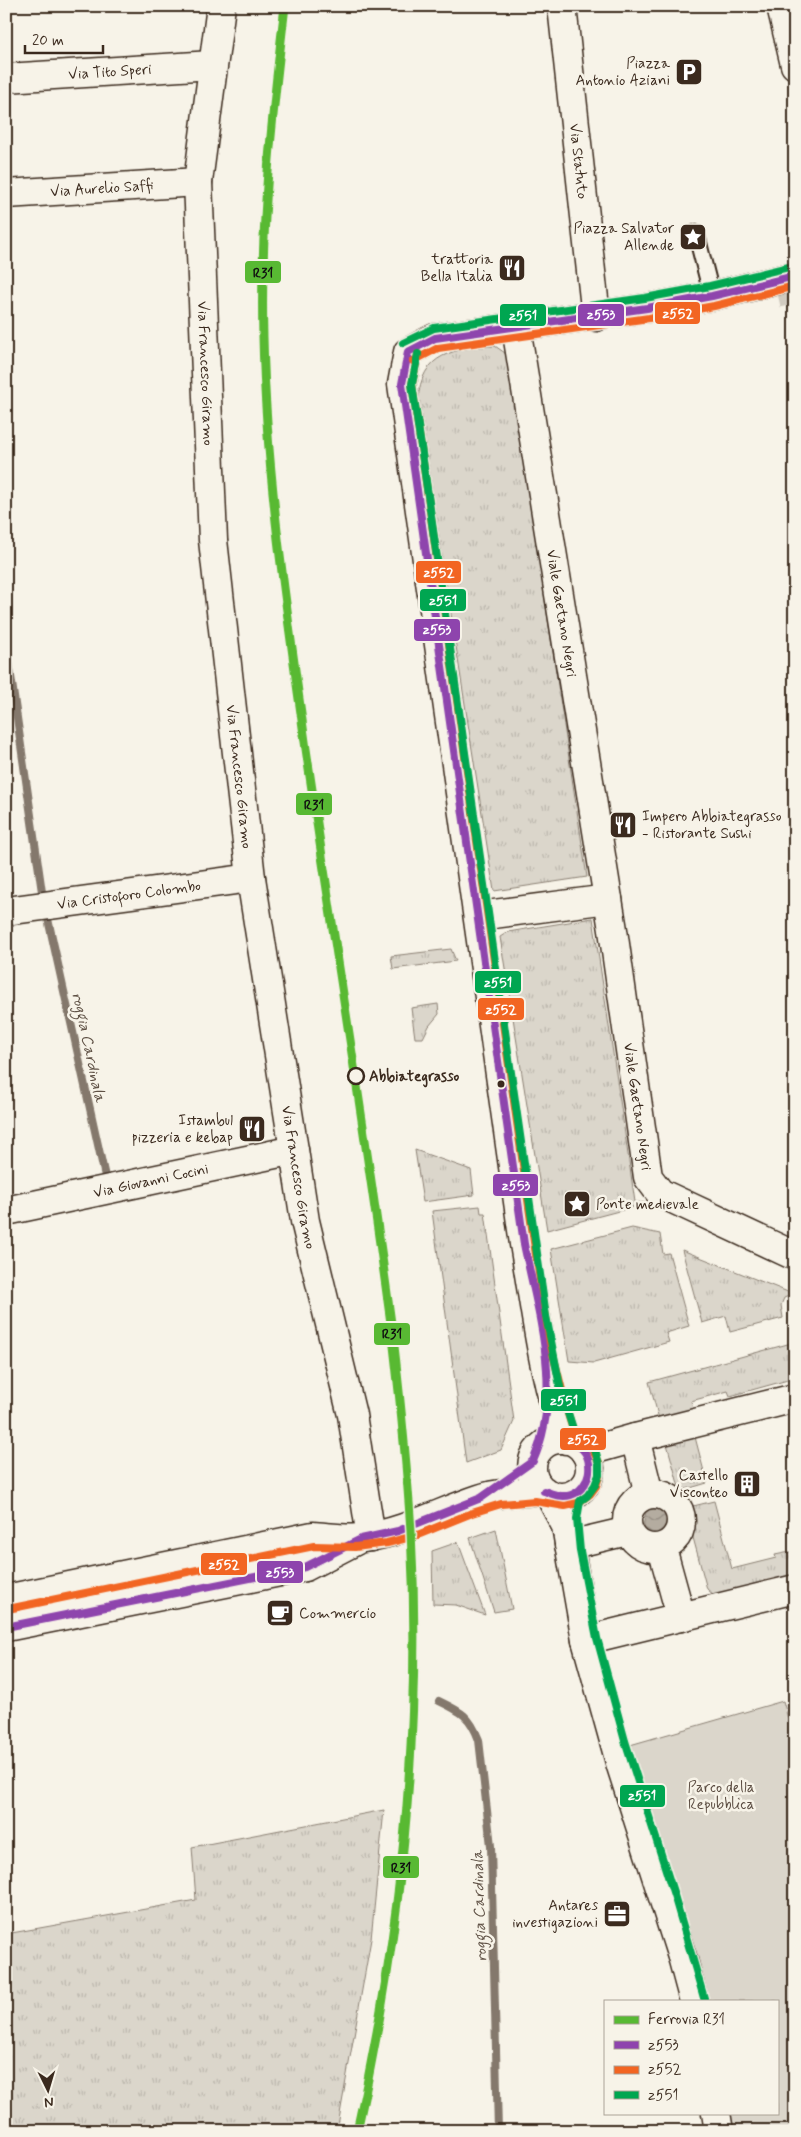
<svg xmlns="http://www.w3.org/2000/svg" width="801" height="2137" font-family="Mynerve,sans-serif">
<style>
.grass{fill:url(#grass-tufts);stroke:#8b8074}
.park{fill:#dbd6cb;stroke:#8b8074}
.water{fill:url(#water-waves);stroke:#84786c}
.lines{fill:none;stroke-linecap:round;stroke-linejoin:round}
.stream{stroke:#84786c;stroke-width:8}
.street-tunnel{stroke:#d1cbc0;stroke-width:28;stroke-dasharray:28 14;stroke-linecap:butt}
.lane-casing{stroke:#3b2a1e;stroke-width:19}
.street-casing{stroke:#3b2a1e;stroke-width:31}
.secondary-casing{stroke:#3b2a1e;stroke-width:31}
.lane{stroke:#f7f3e8;stroke-width:15}
.street{stroke:#f7f3e8;stroke-width:28}
.secondary{stroke:#f7f3e8;stroke-width:28}
.bus-1-casing{stroke:#f7f3e8;stroke-width:11}
.bus-2-casing{stroke:#f7f3e8;stroke-width:11}
.bus-3-casing{stroke:#f7f3e8;stroke-width:11}
.bus-1{stroke:#8e44ad;stroke-width:8}
.bus-2{stroke:#f26522;stroke-width:8}
.bus-3{stroke:#00a651;stroke-width:8}
.rail-1-casing{stroke:#f7f3e8;stroke-width:12}
.rail-1{stroke:#58b933;stroke-width:9}
.stop-dot{fill:#f7f3e8;stroke:#3b2a1e;stroke-width:2.5}
.bus-dot{fill:#3b2a1e;stroke:#f7f3e8;stroke-width:2}
.labels{text-anchor:middle;stroke-width:5;stroke-linejoin:round;paint-order:stroke}
.poi-label{font-size:15px;fill:#3b2a1e;stroke:#f7f3e8;text-anchor:end}
.street-label{font-size:15px;fill:#3b2a1e;stroke:#f7f3e8}
.stop-label{font-size:15px;font-weight:bold;fill:#3b2a1e;stroke:#f7f3e8;text-anchor:start}
.park-label{font-size:15px;fill:#5b4c41;stroke:#f7f3e8}
.water-label{font-size:16px;font-style:italic;fill:#5f5145;stroke:#f7f3e8}
.line-badge{stroke:#f7f3e8;stroke-width:2}
.badge-label{font-size:14px;text-anchor:middle;font-weight:bold;fill:#fff}
.pale-badge-label{font-size:14px;text-anchor:middle;font-weight:bold;fill:#111}
</style>
<defs>
<pattern id="grass-tufts" width="24" height="20" patternUnits="userSpaceOnUse" patternTransform="scale(1.25)"><rect width="24" height="20" fill="#dbd6cb"/><path d="M3 7l-1-3M5 7V3M7 7l1-3M15 17l-1-3M17 17v-4M19 17l1-3" fill="none" stroke="#bdb8ae"/></pattern>
<pattern id="water-waves" width="16" height="10" patternUnits="userSpaceOnUse" patternTransform="scale(1.25)"><rect width="16" height="10" fill="#b4aca0"/><path d="M0 5q4-4 8 0t8 0" fill="none" stroke="#948c82"/></pattern>
</defs>
<rect width="100%" height="100%" fill="#f7f3e8"/>
<filter id="ink" filterUnits="userSpaceOnUse"><feTurbulence type="fractalNoise" baseFrequency=".02" numOctaves="2"/><feDisplacementMap in="SourceGraphic" scale="10" xChannelSelector="R" yChannelSelector="G"/><feConvolveMatrix kernelMatrix="1 2 1 2 8 2 1 2 1" color-interpolation-filters="sRGB"/></filter>
<g filter="url(#ink)">
<!-- grass -->
<path class="grass" d="M495,346L505,353L510,369L587,877L494,891L418,401C421,352 454,349 495,346Z
M593,918L635,1202L649,1203L547,1230L500,937L508,932Z
M451,949L456,961L393,969L391,956Z
M438,1004L439,1014L429,1026L423,1038H415L411,1008Z
M415,1150L471,1170L474,1195L423,1202Z
M480,1206L481,1213H485L514,1421L501,1450L466,1463L432,1211Z
M632,1228L660,1234L663,1254L669,1253L689,1326L666,1333L669,1342L594,1363L569,1361L551,1249Z
M682,1250L793,1294L784,1298L781,1305L783,1318L730,1332L726,1316L702,1323Z
M795,1342V1378L730,1396L728,1391L691,1401L696,1420L662,1430L649,1382Z
M695,1437L707,1483L680,1491L667,1444Z
M714,1501L732,1569L776,1558L775,1555L795,1551V1583L717,1598L707,1589L685,1508Z
M496,1529L512,1609L494,1612L470,1538Z
M458,1542L485,1615L456,1605L433,1604L432,1551Z
M384,1810L371,1939L337,2131H6V1934L196,1900L192,1847Z"/>
<!-- park -->
<path class="park" d="M783,1701L795,1743V2131H730L728,2113H777V2001H704L630,1745Z"/>
<!-- water -->
<path class="water" d="M654,1506C671,1510 672,1521 669,1536L654,1541C641,1532 643,1524 646,1511Z"/>
<g class="lines">
<!-- stream -->
<path class="stream" d="M6,630L9,662L42,892
M48,919L106,1181
M439,1701C462,1712 470,1716 479,1740L491,1846L498,2131"/>
<!-- street-tunnel -->
<path class="street-tunnel" d="M788,277L795,307"/>
<!-- lane casing -->
<g class="lane-casing">
<path id="lane" d="M696,233L712,296"/>
</g>
<!-- street casing -->
<g class="street-casing">
<g id="street">
<path id="s1" d="M221,6L198,182L213,540L251,878L294,1150L305,1221L352,1415L371,1537"/>
<path id="s2" d="M562,6L596,317"/>
<path d="M781,6L795,65"/>
<path id="s3" d="M6,78L212,65"/>
<path id="s4" d="M6,194L198,182"/>
<path id="s5" d="M516,327L613,930L648,1177L660,1193L795,1256"/>
<path id="s6" d="M6,911L251,878"/>
<path d="M478,916L608,899"/>
<path id="s7" d="M6,1211L294,1150"/>
<path d="M585,1452L635,1438"/>
<circle cx="654" cy="1521" r="27"/>
<path d="M649,1494L635,1438L795,1398"/>
<path d="M569,1545L628,1531"/>
<path d="M662,1548L681,1617"/>
<path d="M586,1640L795,1589"/>
</g>
</g>
<!-- secondary casing -->
<g class="secondary-casing">
<path id="secondary" d="M532 1468a29 29 0 1 1 58 0a29 29 0 1 1-58 0Z
M566,1440C543,1381 535,1307 524,1244L402,384L408,352L435,338L647,308L712,296L795,276
M549,1494L566,1526L586,1640L621,1766L683,1960L694,2001
M6,1599L313,1536C329,1537 347,1540 363,1538C405,1532 440,1512 479,1499C499,1492 523,1492 544,1491
M6,1627L305,1567L359,1539
M716,2113L719,2131"/>
</g>
<!-- lane -->
<use href="#lane" class="lane"/>
<!-- street -->
<use href="#street" class="street"/>
<!-- secondary -->
<use href="#secondary" class="secondary"/>
<!-- bus-1 casing -->
<g class="bus-1-casing">
<path id="bus-1" d="M408,352L402,384L524,1244C538,1313 564,1393 533,1461
M408,352L435,338L647,308L712,296L795,276
M544,1491C553,1494 561,1498 571,1495C590,1489 596,1460 580,1447C576,1444 570,1442 566,1440
M6,1627L305,1567L361,1539L398,1531L481,1498L533,1461"/>
</g>
<!-- bus-2 casing -->
<g class="bus-2-casing">
<path id="bus-2" d="M413,361L438,348L649,318L714,306L795,286
M8,1609L314,1546L355,1547L387,1543L415,1536L472,1513L501,1504L535,1501L565,1506L578,1503L590,1494L596,1486L599,1476V1462L589,1443L574,1433L568,1414L550,1342L534,1242L412,384L418,354"/>
</g>
<!-- bus-3 casing -->
<g class="bus-3-casing">
<path id="bus-3" d="M403,343L434,328L645,298L710,286L793,266
M418,354L412,384L546,1316L561,1391L574,1432L590,1444L596,1453L599,1464V1475L595,1485L587,1496L580,1501L577,1519L580,1551L597,1638L625,1741L674,1895L704,1998"/>
</g>
<!-- bus-1 -->
<use href="#bus-1" class="bus-1"/>
<!-- bus-2 -->
<use href="#bus-2" class="bus-2"/>
<!-- bus-3 -->
<use href="#bus-3" class="bus-3"/>
<!-- rail-1 casing -->
<g class="rail-1-casing">
<path id="rail-1" d="M285,6C272,116 260,227 263,337C266,475 287,612 306,749C335,948 368,1146 394,1346C401,1407 407,1469 411,1531C422,1733 401,1934 357,2131"/>
</g>
<!-- rail-1 -->
<use href="#rail-1" class="rail-1"/>
</g>
</g>
<!-- icons -->
<defs>
<g id="parking-square" transform="scale(1.4375)"><rect x="-9" y="-9" width="18" height="18" rx="4" fill="#3b2a1e" stroke="#f7f3e8"/><path d="M-3.5-5.5H1a3.5 3.5 0 0 1 0 7H-1V5.5H-3.5ZM-1-3.4V-.6H.8a1.4 1.4 0 0 0 0-2.8Z" fill="#fff"/></g>
<g id="sight-square" transform="scale(1.4375)"><rect x="-9" y="-9" width="18" height="18" rx="4" fill="#3b2a1e" stroke="#f7f3e8"/><path d="M0-6L1.8-2.2L6-1.7L2.9 1.2L3.7 5.4L0 3.3L-3.7 5.4L-2.9 1.2L-6-1.7L-1.8-2.2Z" fill="#fff"/></g>
<g id="restaurant-square" transform="scale(1.4375)"><rect x="-9" y="-9" width="18" height="18" rx="4" fill="#3b2a1e" stroke="#f7f3e8"/><path d="M-5-6h1v4h1v-4h1v4h1v-4h1v5L-1.5 .5V6h-2V.5L-5-1ZM5-6V6H3V1.5H1.5Q1.5-4 5-6Z" fill="#fff"/></g>
<g id="building-square" transform="scale(1.4375)"><rect x="-9" y="-9" width="18" height="18" rx="4" fill="#3b2a1e" stroke="#f7f3e8"/><path d="M-4-6H4V6H1V3H-1V6H-4ZM-2.5-4.3h1.7v1.8h-1.7ZM.8-4.3h1.7v1.8H.8ZM-2.5-1h1.7V.8h-1.7ZM.8-1h1.7V.8H.8Z" fill="#fff"/></g>
<g id="cafe-square" transform="scale(1.4375)"><rect x="-9" y="-9" width="18" height="18" rx="4" fill="#3b2a1e" stroke="#f7f3e8"/><path d="M-5.5-4.5H6V0H3Q3 3.5 0 3.5H-2.5Q-5.5 3.5-5.5 0ZM3-3.2v2h1.7v-2ZM-6 4.5H4V6H-6Z" fill="#fff"/></g>
<g id="office-square" transform="scale(1.4375)"><rect x="-9" y="-9" width="18" height="18" rx="4" fill="#3b2a1e" stroke="#f7f3e8"/><path d="M-6-3h4V-5.5h4V-3h4V5H-6ZM-1-4.5V-3h2v-1.5ZM-6 0V1H6V0Z" fill="#fff"/></g>
</defs>
<g fill-rule="evenodd">
<use href="#parking-square" x="689" y="72"/>
<use href="#sight-square" x="693" y="237"/>
<use href="#restaurant-square" x="512" y="268"/>
<use href="#restaurant-square" x="623" y="825"/>
<use href="#restaurant-square" x="252" y="1129"/>
<use href="#sight-square" x="577" y="1204"/>
<use href="#building-square" x="747" y="1484"/>
<use href="#cafe-square" x="280" y="1613"/>
<use href="#office-square" x="617" y="1914"/>
</g>
<!-- markers -->
<circle class="stop-dot" cx="356" cy="1076" r="8"/>
<circle class="bus-dot" cx="501" cy="1084" r="4.5"/>
<g class="labels">
<!-- poi labels -->
<g class="poi-label">
<text x="670" y="68">Piazza<tspan x="670" dy="17">Antonio Aziani</tspan></text>
<text x="674" y="233">Piazza Salvator<tspan x="674" dy="17">Allende</tspan></text>
<text x="493" y="264">trattoria<tspan x="493" dy="17">Bella Italia</tspan></text>
<text x="642" y="821" text-anchor="start">Impero Abbiategrasso<tspan x="642" dy="17">- Ristorante Sushi</tspan></text>
<text x="233" y="1125">Istambul<tspan x="233" dy="17">pizzeria e kebap</tspan></text>
<text x="596" y="1209" text-anchor="start">Ponte medievale</text>
<text x="728" y="1480">Castello<tspan x="728" dy="17">Visconteo</tspan></text>
<text x="299" y="1618" text-anchor="start">Commercio</text>
<text x="598" y="1910">Antares<tspan x="598" dy="17">investigazioni</tspan></text>
</g>
<!-- street labels -->
<g class="street-label">
<text dy="5" stroke="none"><textPath href="#s3" startOffset="104">Via Tito Speri</textPath></text>
<text dy="5" stroke="none"><textPath href="#s2" startOffset="156">Via Statuto</textPath></text>
<text dy="5" stroke="none"><textPath href="#s4" startOffset="96">Via Aurelio Saffi</textPath></text>
<text dy="5" stroke="none"><textPath href="#s1" startOffset="369">Via Francesco Giramo</textPath></text>
<text dy="5" stroke="none"><textPath href="#s5" startOffset="290">Viale Gaetano Negri</textPath></text>
<text dy="5" stroke="none"><textPath href="#s1" startOffset="774">Via Francesco Giramo</textPath></text>
<text dy="5" stroke="none"><textPath href="#s6" startOffset="124">Via Cristoforo Colombo</textPath></text>
<text dy="5" stroke="none"><textPath href="#s5" startOffset="789">Viale Gaetano Negri</textPath></text>
<text dy="5" stroke="none"><textPath href="#s1" startOffset="1179">Via Francesco Giramo</textPath></text>
<text dy="5" stroke="none"><textPath href="#s7" startOffset="148">Via Giovanni Cocini</textPath></text>
</g>
<!-- stop labels -->
<g class="stop-label">
<text x="369" y="1081">Abbiategrasso</text>
</g>
<!-- park labels -->
<g class="park-label">
<text x="721" y="1792">Parco della<tspan x="721" dy="17">Repubblica</tspan></text>
</g>
<!-- water labels -->
<g class="water-label">
<text transform="translate(90 1047) rotate(78)" y="6">roggia Cardinala</text>
<text transform="translate(478 1906) rotate(-92)" y="6">roggia Cardinala</text>
</g>
</g>
<g class="line-badge">
<rect x="244" y="260" width="38" height="24" rx="5" fill="#58b933"/>
<rect x="654" y="301" width="47" height="24" rx="5" fill="#f26522"/>
<rect x="577" y="303" width="48" height="24" rx="5" fill="#8e44ad"/>
<rect x="499" y="303" width="48" height="24" rx="5" fill="#00a651"/>
<rect x="415" y="560" width="47" height="24" rx="5" fill="#f26522"/>
<rect x="419" y="588" width="48" height="24" rx="5" fill="#00a651"/>
<rect x="413" y="618" width="48" height="24" rx="5" fill="#8e44ad"/>
<rect x="295" y="792" width="38" height="24" rx="5" fill="#58b933"/>
<rect x="474" y="970" width="48" height="24" rx="5" fill="#00a651"/>
<rect x="477" y="997" width="48" height="24" rx="5" fill="#f26522"/>
<rect x="492" y="1173" width="47" height="24" rx="5" fill="#8e44ad"/>
<rect x="373" y="1322" width="38" height="24" rx="5" fill="#58b933"/>
<rect x="540" y="1388" width="47" height="24" rx="5" fill="#00a651"/>
<rect x="559" y="1427" width="48" height="24" rx="5" fill="#f26522"/>
<rect x="200" y="1552" width="48" height="24" rx="5" fill="#f26522"/>
<rect x="256" y="1560" width="48" height="24" rx="5" fill="#8e44ad"/>
<rect x="619" y="1784" width="47" height="24" rx="5" fill="#00a651"/>
<rect x="382" y="1855" width="38" height="24" rx="5" fill="#58b933"/>
</g>
<g class="badge-label">
<text x="678" y="318">z552</text>
<text x="601" y="319">z553</text>
<text x="523" y="320">z551</text>
<text x="439" y="577">z552</text>
<text x="443" y="605">z551</text>
<text x="437" y="634">z553</text>
<text x="498" y="987">z551</text>
<text x="501" y="1014">z552</text>
<text x="516" y="1190">z553</text>
<text x="564" y="1405">z551</text>
<text x="583" y="1444">z552</text>
<text x="224" y="1569">z552</text>
<text x="280" y="1577">z553</text>
<text x="642" y="1800">z551</text>
</g>
<g class="pale-badge-label">
<text x="263" y="277">R31</text>
<text x="314" y="809">R31</text>
<text x="392" y="1338">R31</text>
<text x="401" y="1872">R31</text>
</g>
<!-- margin -->
<rect width="801" height="2137" fill="none" stroke="#f7f3e8" stroke-width="25"/>
<rect x="12" y="12" width="776" height="2112" fill="none" stroke="#3b2a1e" stroke-width="2" filter="url(#ink)"/>
<!-- legend -->
<rect x="604" y="2000" width="175" height="115" fill="#f7f3e8" stroke="#aca397"/>
<rect x="614" y="2016" width="25" height="8" fill="#58b933" stroke="#aca397"/>
<text x="648" y="2024" font-size="15" fill="#3b2a1e">Ferrovia R31</text>
<rect x="614" y="2041" width="25" height="8" fill="#8e44ad" stroke="#aca397"/>
<text x="648" y="2050" font-size="15" fill="#3b2a1e">z553</text>
<rect x="614" y="2066" width="25" height="8" fill="#f26522" stroke="#aca397"/>
<text x="648" y="2074" font-size="15" fill="#3b2a1e">z552</text>
<rect x="614" y="2091" width="25" height="8" fill="#00a651" stroke="#aca397"/>
<text x="648" y="2100" font-size="15" fill="#3b2a1e">z551</text>
<!-- north arrow -->
<g transform="translate(48 2090) rotate(175)" stroke="#f7f3e8" stroke-width="4" paint-order="stroke">
<path d="M0-4L9 19L0 12L-9 19Z" fill="#3b2a1e"/>
<text y="-8" font-size="14" font-weight="bold" text-anchor="middle" fill="#3b2a1e">N</text>
</g>
<!-- scale -->
<path d="M25 45v8h78v-8" fill="none" stroke="#3b2a1e" stroke-width="2.5"/>
<text x="32" y="45" font-size="15" fill="#3b2a1e" stroke="#f7f3e8" stroke-width="4" paint-order="stroke">20 m</text>
</svg>
